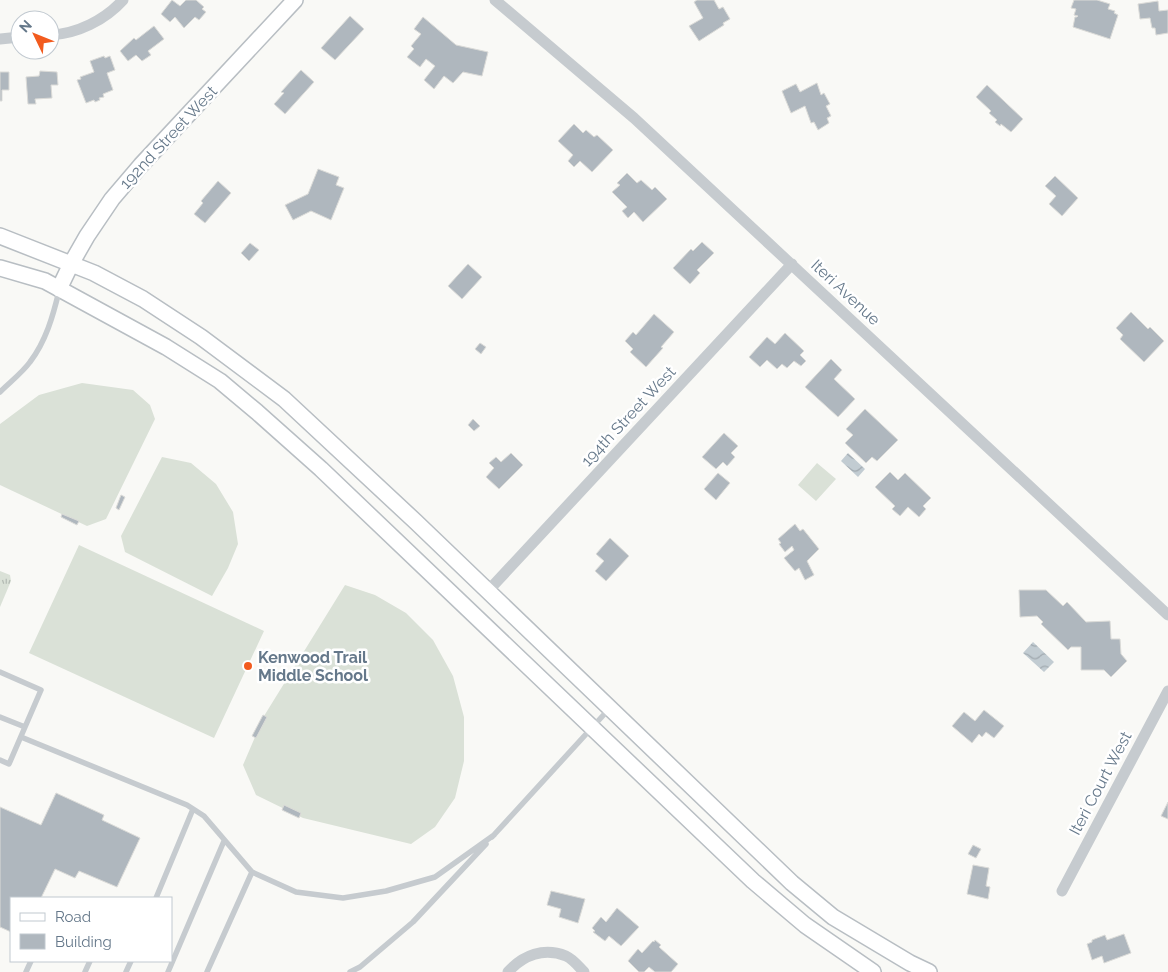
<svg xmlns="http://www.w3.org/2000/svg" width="1168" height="972" font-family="Raleway,sans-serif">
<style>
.grass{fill:url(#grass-tufts)}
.pitch{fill:#dae1d7}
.water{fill:url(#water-waves)}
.building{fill:#afb7be;stroke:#dbdbd8}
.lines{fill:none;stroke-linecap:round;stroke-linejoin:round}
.secondary-casing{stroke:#b8bec3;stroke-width:18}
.lane{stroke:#c6cbcf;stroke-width:5.5}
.street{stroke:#c6cbcf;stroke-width:11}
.secondary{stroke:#fff;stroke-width:15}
.poi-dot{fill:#f25b1e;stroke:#fff;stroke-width:2}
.labels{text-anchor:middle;stroke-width:5;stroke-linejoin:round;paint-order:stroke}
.street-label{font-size:16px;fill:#65788a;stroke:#fff}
.poi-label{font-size:16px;font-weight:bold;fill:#65788a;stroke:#fff;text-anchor:start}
</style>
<defs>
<pattern id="grass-tufts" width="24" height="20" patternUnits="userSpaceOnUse" patternTransform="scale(1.25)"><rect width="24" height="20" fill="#dae1d7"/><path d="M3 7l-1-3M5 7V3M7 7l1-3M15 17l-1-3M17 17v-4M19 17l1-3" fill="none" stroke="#b4bbb4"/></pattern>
<pattern id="water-waves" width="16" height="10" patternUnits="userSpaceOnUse" patternTransform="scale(1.25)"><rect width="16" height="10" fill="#c2ccd2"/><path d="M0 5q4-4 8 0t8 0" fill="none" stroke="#a1aab0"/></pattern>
</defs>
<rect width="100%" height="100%" fill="#f9f9f6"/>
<!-- grass -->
<path class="grass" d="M0,571L10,575L11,581L0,607Z"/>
<!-- pitch -->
<path class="pitch" d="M82,383L133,390L150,405L155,419L106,519L87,526L0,485V424L39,395Z
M162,457L191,463L216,484L233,512L238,544L228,568L212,596L125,552L121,536Z
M817,463L836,479L816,501L798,485Z
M79,545L264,631L214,738L29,653Z
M345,585L375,595L406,613L433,640L453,676L464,717V761L455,798L435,827L411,844L303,818L256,795L243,765L264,716Z"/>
<!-- water -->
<path class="water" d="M848,453L865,469L858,477L841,461Z
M1033,642L1054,662L1044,672L1023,653Z"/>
<!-- building -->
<path class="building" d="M172,0L180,6L186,0H196L204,7L202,9L206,12L199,20L195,17L184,28L175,17L170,22L161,14Z
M697,0H714L719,9L723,7L730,19L723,23L724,25L699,41L689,26L703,18L694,2Z
M1074,0H1097L1110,4L1108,9L1115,11L1114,13L1118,15L1110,39L1073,27L1075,17H1077L1078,16L1074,15L1076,9L1071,8Z
M1158,1L1159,11L1168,10V33L1156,35L1155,28H1152L1150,18L1140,19L1138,4Z
M350,16L364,29L335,60L321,48Z
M423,17L456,45L488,52L482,76L463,72L453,83L444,76L434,89L424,80L435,66L426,59L420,67L407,57L414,49L411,46L421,34L414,29Z
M154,26L164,39L148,51L151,55L142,61L136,55L128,61L120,51L134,38L136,40Z
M104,56L105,58L110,56L115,70L107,73L113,90L103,94L104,97L99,98L100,100L95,102L94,100L86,103L77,80L81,79L80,77L94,72L90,61Z
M301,70L314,82L285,114L274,104L284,93L281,92Z
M40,71L57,72L58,85H51L52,98L35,99L36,104H28L26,77L39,76Z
M0,72H9V90H2V101H0Z
M817,83L821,95L824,93L830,104L826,106L831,116L827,118L829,123L818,130L814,122L811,123L805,106L791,113L782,91L796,84L800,92Z
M987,85L1023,119L1011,132L1001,124L1000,126L995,122L997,120L989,113L991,111L976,97Z
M574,124L583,133L586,130L594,137L597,135L613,150L592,172L580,161L574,167L568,161L573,155L558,141Z
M318,169L339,177L336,185L344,188L331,220L311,211L293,220L285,205L308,194Z
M627,173L637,183L641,180L652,190L655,187L667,199L643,222L634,212L628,218L622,211L627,207L612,192L620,185L617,183Z
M1055,176L1078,198L1062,216L1049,204L1056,196L1045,186Z
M218,181L231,193L205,223L194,214L203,203L201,201Z
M702,242L714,253L697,270L700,273L690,284L673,268L691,249L693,251Z
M250,243L259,250L249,261L241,253Z
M468,264L482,277L462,299L448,286Z
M1131,312L1148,329L1150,327L1164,341L1144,362L1120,339L1123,335L1116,328Z
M654,314L674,332L661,347L663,348L646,367L630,352L633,349L625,341L633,332L636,335Z
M785,333L804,351L800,355L806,361L801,366L794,361L787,368L782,364L777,369L767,360L760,367L749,357L767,337L775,344Z
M480,343L486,347L481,354L475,349Z
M831,359L842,370L834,379L855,399L838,417L805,387Z
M865,409L898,440L877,461L872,457L866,463L845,443L853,435L846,429Z
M473,419L480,426L474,431L468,425Z
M724,433L738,446L731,453L735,457L727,466L723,462L716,469L702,457Z
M511,453L523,465L499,489L486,477L494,468L489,463L496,457L501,462Z
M890,472L898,480L905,473L931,498L923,506L926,509L919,517L908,507L900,516L892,509L895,506L875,487Z
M718,473L730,483L716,500L704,489Z
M121,495L125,497L119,510L116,508Z
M62,514L79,521L77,525L61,517Z
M795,524L800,531L803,529L819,549L807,561L814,575L805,580L799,568L795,571L784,558L794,550L792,546L785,552L779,544L781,543L778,539Z
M610,538L629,556L606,581L595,571L604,561L596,554Z
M1019,590H1046L1063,606L1067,602L1086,622L1110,621L1111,639H1120L1121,654L1127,661L1111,677L1104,670H1081V647H1071L1068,650L1041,624L1043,622L1037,616L1020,617Z
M984,710L1004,726L994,738L986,732L982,737L979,734L972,743L952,726L964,712L975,721Z
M263,715L267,717L256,738L252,736Z
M56,793L104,815L102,820L140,838L117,887L79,871L75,878L55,869L41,898H11V932L0,927V807L41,825Z
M1168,802V819L1161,816Z
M284,805L301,813L299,818L282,810Z
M973,845L981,849L976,858L968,854Z
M973,865L989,868L986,886L990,887L988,899L967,894Z
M551,891L585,899L578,923L559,917L561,909L547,905Z
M617,908L639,927L621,946L609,936L605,941L593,932L595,931L592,928L601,917L606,922Z
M1124,934L1131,953L1104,963L1102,956L1092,960L1087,944L1092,942V940L1105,935L1107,940Z
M655,940L661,945L659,947L678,964L671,972H655L649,967L644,972H639L628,961L638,949L642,953L653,941L654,942Z"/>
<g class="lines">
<!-- secondary casing -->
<g class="secondary-casing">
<path id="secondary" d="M0,236L94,273L143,299L201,337L284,399L416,522L792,883L833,917L910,963L929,972
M0,268L45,281L166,347L220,381L257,412L321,469L753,881L805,925L873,972
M59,289L71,264L87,236L112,199L141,165L295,0"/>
</g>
<!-- lane -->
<path class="lane" d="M0,392C10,382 22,373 30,362C46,341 53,316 59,291
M0,672L41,690L9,764L0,760
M0,717L25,727
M21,737L187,805L204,816L252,872L296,892L343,898L386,891L435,877L494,835
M492,837L609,709
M156,898L193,809
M26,972L31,961
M85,972L90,961
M126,972L131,961
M168,972L224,841
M207,972L252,872
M350,972L360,967L413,922L486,844"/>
<!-- street -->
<path class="street" d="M495,0L634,118L1168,615
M50,35C77,34 105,20 123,0
M0,39L20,37
M488,591L792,264
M1062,891L1168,691
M508,972C523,955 544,947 566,956C573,959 579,967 584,972"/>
<!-- secondary -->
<use href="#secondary" class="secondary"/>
</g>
<!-- markers -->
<circle class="poi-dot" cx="248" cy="666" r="5"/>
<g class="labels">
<!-- street labels -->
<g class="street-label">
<text transform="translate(168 137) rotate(-47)" y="6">192nd Street West</text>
<text transform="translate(846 292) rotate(43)" y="6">Iteri Avenue</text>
<text transform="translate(628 416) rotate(-47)" y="6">194th Street West</text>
<text transform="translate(1100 783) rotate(-62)" y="6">Iteri Court West</text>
</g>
<!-- poi labels -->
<g class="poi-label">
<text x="258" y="663">Kenwood Trail<tspan x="258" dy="18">Middle School</tspan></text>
</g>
</g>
<!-- legend -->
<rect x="10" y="897" width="162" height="65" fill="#ffffff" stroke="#c1c9d0"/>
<rect x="20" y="913" width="25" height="8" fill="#ffffff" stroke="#c1c9d0"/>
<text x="55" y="922" font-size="15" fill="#65788a">Road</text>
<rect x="20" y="934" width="25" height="15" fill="#afb7be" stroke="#c1c9d0"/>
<text x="55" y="947" font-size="15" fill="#65788a">Building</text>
<!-- north arrow -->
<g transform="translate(35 35) rotate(313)"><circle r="24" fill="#ffffff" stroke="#c1c9d0"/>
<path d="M0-4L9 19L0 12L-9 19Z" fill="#f25b1e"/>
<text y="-8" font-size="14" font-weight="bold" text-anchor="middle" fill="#65788a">N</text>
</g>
</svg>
